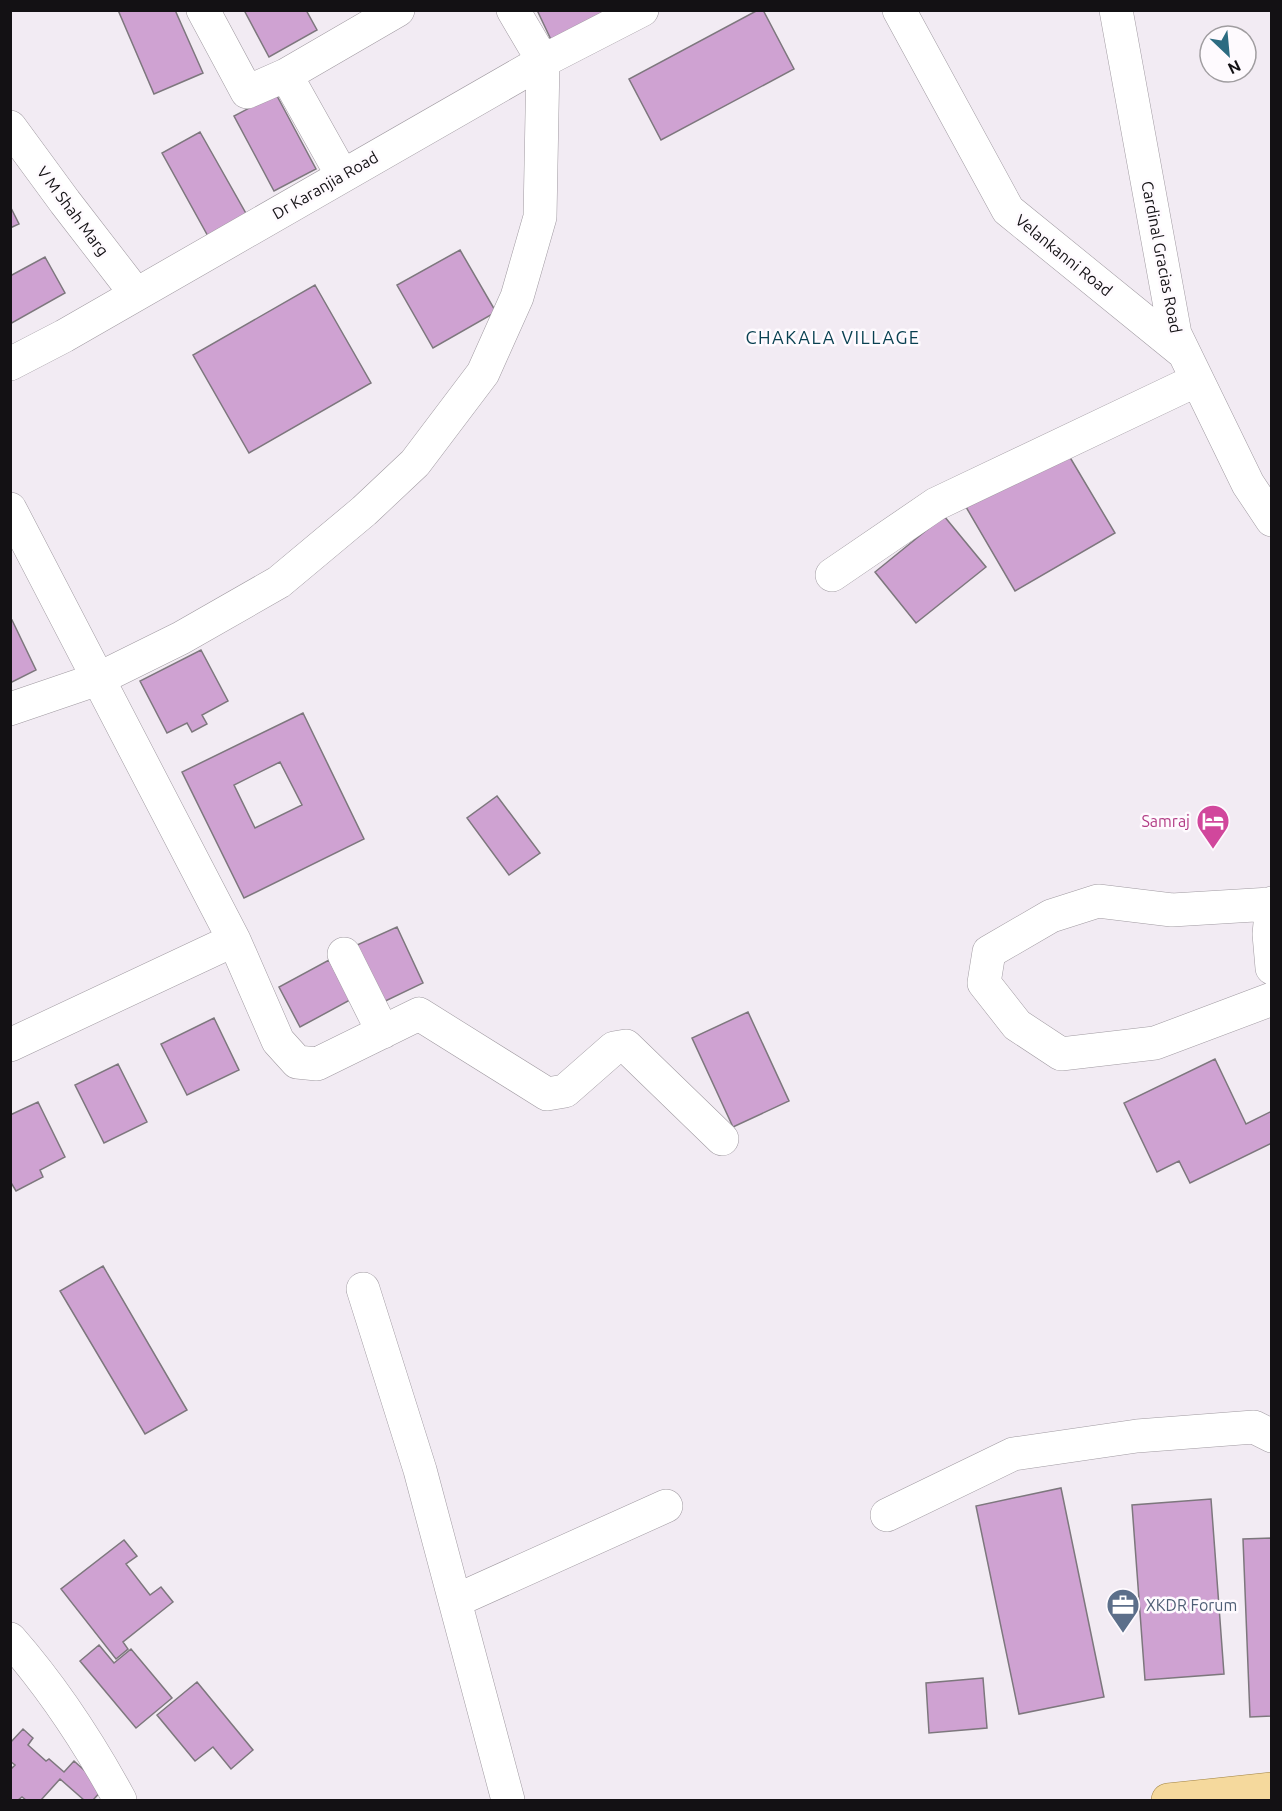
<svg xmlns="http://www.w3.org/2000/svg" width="1282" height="1811" font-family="Ubuntu,sans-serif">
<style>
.building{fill:#cfa2d2;stroke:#7d777d;stroke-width:1.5;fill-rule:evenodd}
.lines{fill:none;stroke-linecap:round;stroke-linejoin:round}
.minor-casing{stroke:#a09aa1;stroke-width:34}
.major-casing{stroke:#a18342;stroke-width:34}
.minor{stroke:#fff;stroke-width:33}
.major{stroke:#f5d99d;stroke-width:33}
.labels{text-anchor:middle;stroke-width:5;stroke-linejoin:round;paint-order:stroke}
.street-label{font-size:16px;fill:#131114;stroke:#fefafe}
.hotel-label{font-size:16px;fill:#b23c85;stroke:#fefafe;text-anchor:end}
.service-label{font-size:16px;fill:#4e5e75;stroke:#fefafe;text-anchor:start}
.neighbourhood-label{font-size:18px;letter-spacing:1.5px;fill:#094051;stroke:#fefafe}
</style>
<rect width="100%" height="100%" fill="#f2ebf3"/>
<!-- building -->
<path class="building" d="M118,10H175L203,73L154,94Z
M244,10H306L317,30L269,57Z
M537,10H622L554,46Z
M758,10H763L794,69L661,140L629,79Z
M276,94L316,169L274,191L234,116Z
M200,132L248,217L209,238L162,153Z
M10,206L19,224L10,228Z
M460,250L496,312L433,348L397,285Z
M45,257L65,293L10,324V276Z
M315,285L371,383L249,453L193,355Z
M1065,449L1115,533L1015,591L966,507Z
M944,516L986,567L916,623L875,572Z
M12,620L36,670L10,683V621Z
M201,650L228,701L202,715L207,724L192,732L187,723L167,733L140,681Z
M303,713L364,839L244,898L182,772ZM280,762L302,805L255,828L234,785Z
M497,796L540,853L509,875L467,818Z
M397,927L423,983L375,1006L348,949Z
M329,960L350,1000L300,1027L279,987Z
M748,1012L789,1101L733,1127L692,1038Z
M214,1018L239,1070L187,1095L161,1044Z
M1215,1059L1246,1124L1272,1111V1143L1190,1183L1179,1161L1157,1172L1124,1103Z
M118,1064L147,1122L104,1143L75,1085Z
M38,1102L65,1157L40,1170L43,1177L16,1191L10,1181V1115Z
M103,1266L187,1410L145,1434L60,1291Z
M1061,1488L1104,1697L1019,1714L976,1506Z
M1211,1499L1224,1674L1145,1680L1132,1505Z
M1272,1538V1716L1250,1717L1243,1539Z
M124,1540L137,1556L126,1564L150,1595L161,1587L173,1602L123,1642L128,1649L116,1659L61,1589Z
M99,1645L114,1663L131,1649L172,1698L136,1728L80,1661Z
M983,1678L987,1728L929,1733L926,1683Z
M197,1682L253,1750L231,1769L213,1747L195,1761L157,1715Z
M23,1729L33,1738L28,1745L46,1761L49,1759L64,1772L74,1761L104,1788L93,1800H84L60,1779L41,1800H26L22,1797L18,1800H10V1770L15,1765L10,1761V1743Z"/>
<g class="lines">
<!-- minor casing -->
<g class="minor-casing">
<path id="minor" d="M203,10L247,92L286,75
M899,10L1008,210L1184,353
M1116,10L1175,334L1248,484L1272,520
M10,127L65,202L136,294
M342,175L286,75L398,10
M10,364L64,336L543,61L642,10
M10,509L234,940L10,1045
M832,575L936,504L1197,380
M10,709L98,679L181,638L279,582L364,511L415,463L483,373L517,297L540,217L543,61L513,10
M1272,903L1269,934L1272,968
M1271,904L1172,910L1098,901L1051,916L989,952L984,983L1017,1025L1061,1054L1155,1043L1272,999
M234,940L278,1041L297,1062L317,1064L419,1014L547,1094L565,1091L614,1048L626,1046L722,1139
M344,954L383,1032
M363,1289L420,1470L508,1800
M887,1515L1013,1454L1137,1436L1254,1427L1272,1436
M455,1601L666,1506
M10,1639C53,1688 89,1743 120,1800"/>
</g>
<!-- major casing -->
<g class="major-casing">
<path id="major" d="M1168,1800L1272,1789"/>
</g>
<!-- minor -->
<use href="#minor" class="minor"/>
<!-- major -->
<use href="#major" class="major"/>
</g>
<!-- icons -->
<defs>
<g id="hotel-pin" transform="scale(1.725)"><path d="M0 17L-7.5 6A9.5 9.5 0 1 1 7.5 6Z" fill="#d1479c" stroke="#fefafe"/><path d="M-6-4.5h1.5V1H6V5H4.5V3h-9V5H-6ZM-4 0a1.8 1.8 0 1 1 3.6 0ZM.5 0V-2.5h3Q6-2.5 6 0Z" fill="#fff"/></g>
<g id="office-pin" transform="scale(1.725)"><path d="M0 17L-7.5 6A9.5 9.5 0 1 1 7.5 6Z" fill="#5c6f8a" stroke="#fefafe"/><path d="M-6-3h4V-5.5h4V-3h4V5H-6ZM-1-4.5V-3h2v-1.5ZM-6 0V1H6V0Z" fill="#fff"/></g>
</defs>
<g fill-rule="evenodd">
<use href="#hotel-pin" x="1213" y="821"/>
<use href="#office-pin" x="1123" y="1605"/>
</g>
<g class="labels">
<!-- street labels -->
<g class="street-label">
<text transform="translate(325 185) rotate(-30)" y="6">Dr Karanjia Road</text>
<text transform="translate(73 211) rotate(53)" y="6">V M Shah Marg</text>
<text transform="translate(1064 255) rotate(39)" y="6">Velankanni Road</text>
<text transform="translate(1162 257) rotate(79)" y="6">Cardinal Gracias Road</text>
</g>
<!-- hotel labels -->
<g class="hotel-label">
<text x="1190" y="827">Samraj</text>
</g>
<!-- service labels -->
<g class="service-label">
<text x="1146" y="1611">XKDR Forum</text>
</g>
<!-- neighbourhood labels -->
<g class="neighbourhood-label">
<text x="833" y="344">CHAKALA VILLAGE</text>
</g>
</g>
<!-- border -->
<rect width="1282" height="1811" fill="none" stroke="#131114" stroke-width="24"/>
<!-- north arrow -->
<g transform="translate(1228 54) rotate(154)"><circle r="28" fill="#fefafe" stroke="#a09da0" stroke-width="1.5"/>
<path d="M0-4.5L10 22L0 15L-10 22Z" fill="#2c6b81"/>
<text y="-9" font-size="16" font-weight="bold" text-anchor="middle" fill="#131114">N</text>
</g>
</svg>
